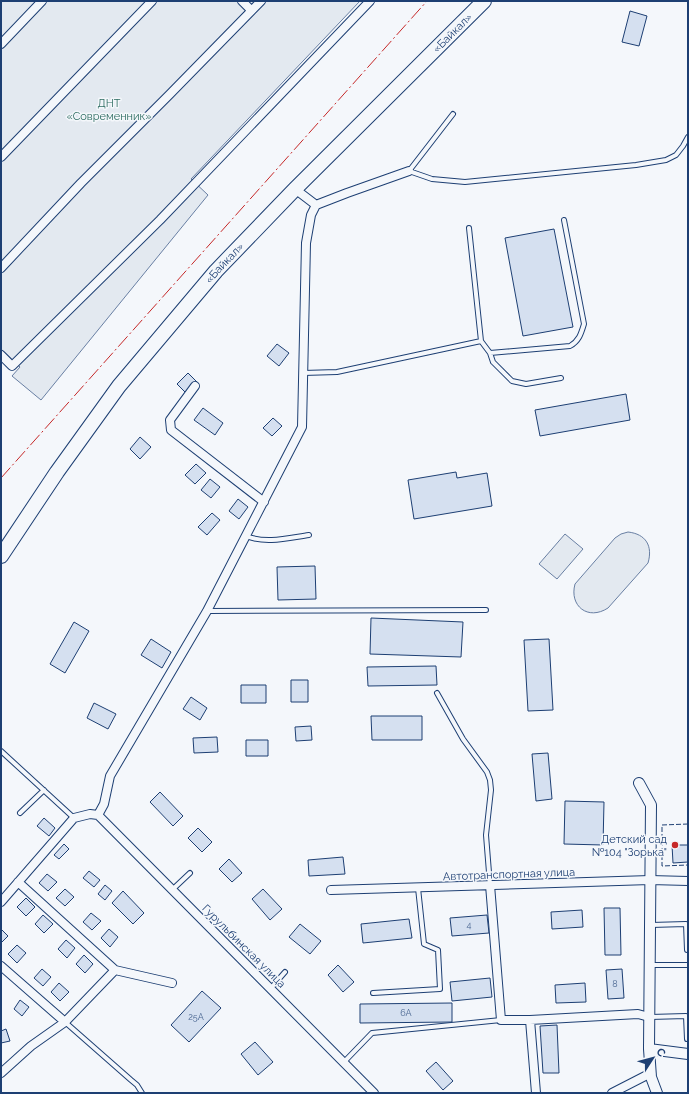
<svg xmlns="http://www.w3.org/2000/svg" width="689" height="1094" font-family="Raleway,sans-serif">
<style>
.green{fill:#e3e9f0;stroke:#687fa3}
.building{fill:#d5e0f0;stroke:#1d3f73}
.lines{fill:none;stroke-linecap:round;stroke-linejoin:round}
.service-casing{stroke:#1d3f73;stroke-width:6}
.minor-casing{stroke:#1d3f73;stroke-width:10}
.tertiary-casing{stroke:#1d3f73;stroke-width:12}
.trunk-casing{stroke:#1d3f73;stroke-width:16}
.service{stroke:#f4f7fb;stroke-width:4}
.minor{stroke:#f4f7fb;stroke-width:8}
.tertiary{stroke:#f4f7fb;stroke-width:10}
.trunk{stroke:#f4f7fb;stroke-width:14}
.fence{stroke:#1d3f73;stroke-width:1;stroke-dasharray:5 2;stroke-linecap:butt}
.power{stroke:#c62828;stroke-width:1;stroke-dasharray:14 3 2 3;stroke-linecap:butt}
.poi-dot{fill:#c62828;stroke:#f4f7fb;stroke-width:1.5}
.labels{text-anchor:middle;stroke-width:3;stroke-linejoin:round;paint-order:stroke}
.number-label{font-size:9px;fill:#4b6792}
.street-label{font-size:11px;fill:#1d3f73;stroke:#f4f7fb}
.park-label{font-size:11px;fill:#2c6c60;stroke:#f4f7fb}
.poi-label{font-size:11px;fill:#1d3f73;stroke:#f4f7fb;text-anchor:end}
</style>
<rect width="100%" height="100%" fill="#f4f7fb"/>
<!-- green -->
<path class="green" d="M1,1H360L191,179L208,195L41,400L12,376L20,367L1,349Z
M628,532C646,534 653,546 648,563L608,608C588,621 569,606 575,584L615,538L621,534Z
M565,534L583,549L557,579L539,564Z"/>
<!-- building -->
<path class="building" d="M630,11L647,16L639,46L622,42Z
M554,229L573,327L523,336L505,238Z
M277,344L289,353L279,366L267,356Z
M188,373L197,382L186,393L177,384Z
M626,394L630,420L540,436L535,410Z
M203,408L223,423L215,435L194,420Z
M273,418L282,426L272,436L263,428Z
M140,437L151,447L140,459L130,449Z
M196,464L206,473L195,484L185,475Z
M456,472L457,478L487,473L492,506L414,519L408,480Z
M210,479L220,487L211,498L201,490Z
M238,499L248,507L239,519L229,511Z
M212,513L220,520L207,535L198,527Z
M315,566L316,599L278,600L277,567Z
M371,618L463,622L461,657L370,654Z
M74,622L89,631L65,673L50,664Z
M151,639L171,652L162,668L141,655Z
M549,639L553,710L528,711L524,640Z
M436,666L437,685L368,686L367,667Z
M291,680H308V702H291Z
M241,685H266V703H241Z
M191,697L207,708L200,720L183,709Z
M94,703L116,714L108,729L87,718Z
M371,716H422V740H372Z
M311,726L312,740L296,741L295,727Z
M217,737L218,752L194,753L193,738Z
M246,740H268V756H246Z
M548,753L552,799L536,801L532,754Z
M160,792L183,816L173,826L150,802Z
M565,801L604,802L603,845L564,844Z
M44,818L55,828L49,836L37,826Z
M198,828L212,842L202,852L188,838Z
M64,844L69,849L59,859L54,855Z
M672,845H688V862L673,863Z
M343,857L345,874L309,876L308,860Z
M229,859L242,873L232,882L219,869Z
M89,871L100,880L94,887L83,878Z
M47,874L57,882L48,891L39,883Z
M105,885L112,891L105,900L98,894Z
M65,889L74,897L65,906L56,898Z
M263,889L282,909L270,920L252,899Z
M123,891L144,913L133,924L112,903Z
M26,898L35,907L26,916L17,907Z
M604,908H620L621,955H605Z
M582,910L583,927L552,929L551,912Z
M91,913L101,921L92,930L83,922Z
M43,915L53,924L44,933L35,924Z
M487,915L489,933L452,936L450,918Z
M409,919L412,938L363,943L361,924Z
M300,924L321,941L310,954L289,937Z
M1,929L8,936L1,943Z
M109,929L118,937L110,947L101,938Z
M66,940L75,948L67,958L58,949Z
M17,945L26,953L17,963L8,954Z
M84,955L93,964L85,973L76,964Z
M338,965L354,982L343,992L328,975Z
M42,969L51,977L43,986L34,978Z
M622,969L624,998L608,999L606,970Z
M490,978L492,997L452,1001L450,982Z
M59,983L69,992L60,1001L51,992Z
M585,983L586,1002L556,1003L555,985Z
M202,991L221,1008L189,1042L171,1025Z
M20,1000L29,1007L22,1016L14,1009Z
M452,1003V1022L360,1023V1004Z
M557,1025L559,1073H543L540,1026Z
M6,1029L10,1041L1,1043V1031Z
M255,1042L273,1062L258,1075L241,1054Z
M436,1062L453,1081L443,1090L426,1071Z"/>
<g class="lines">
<!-- service casing -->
<g class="service-casing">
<path id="service" d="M453,114L409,171L432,179L465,182L636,165L666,160L676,155L683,146L688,137
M481,341L490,353L570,346C579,341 581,334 584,324L564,220
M490,353L493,362L512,381L526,384L561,378
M303,373L337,372L481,341L469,228
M246,536C266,544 288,538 309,535
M208,611L486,610
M437,693L463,739L487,772L490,780L491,790L486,835L490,885
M1,751L74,818
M20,813L44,790
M172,890L190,873
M651,925L686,924L687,950
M650,965H688
M271,988L285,972
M373,993L440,989L438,950L424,944L418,888
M650,1017L686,1016L687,1039
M65,1022L131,1080L137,1085L142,1093
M344,1062L372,1033L501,1020"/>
</g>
<!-- minor casing -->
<g class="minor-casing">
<path id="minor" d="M242,1L251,10
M1,44L42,1
M1,157L152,1
M295,189L316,205
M1,268L81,183L170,94L261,1
M1,355L12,366L160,220L370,1
M195,386L170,420L171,430L264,502
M98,815L104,804L110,776L207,611L302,427L306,243L311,215L316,205L347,193L409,171
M98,815L374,1093
M18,882L115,970
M490,885L501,1020H530L638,1014L649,1017
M331,890L650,880L688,881
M1,902L74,818L90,814L98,815
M1,966L65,1022L115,970L172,983
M530,1020L536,1093
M1,1073L31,1046L65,1022
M612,1093L651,1073"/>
</g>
<!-- tertiary casing -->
<g class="tertiary-casing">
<path id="tertiary" d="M639,783L651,805L649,1049L651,1077L657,1093
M649,1049L688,1054"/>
</g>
<!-- trunk casing -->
<g class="trunk-casing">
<g id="trunk">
<path id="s1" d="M1,556L57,472L119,386L216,271L295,189L484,1"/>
</g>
</g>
<!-- service -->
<use href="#service" class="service"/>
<!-- minor -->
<use href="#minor" class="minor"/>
<!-- tertiary -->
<use href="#tertiary" class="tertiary"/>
<!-- trunk -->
<use href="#trunk" class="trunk"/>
<!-- fence -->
<path class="fence" d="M688,824L662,825V866L688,865"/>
<!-- power -->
<path class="power" d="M1,478L427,1"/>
</g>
<!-- markers -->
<circle class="poi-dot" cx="675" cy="845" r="4"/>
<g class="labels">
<!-- number labels -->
<g class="number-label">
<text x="469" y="928">4</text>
<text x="615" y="987">8</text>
<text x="406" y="1016">6А</text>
<text x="196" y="1020">25А</text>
</g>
<!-- street labels -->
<g class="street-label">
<text dy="4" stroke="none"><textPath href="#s1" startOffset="693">«Байкал»</textPath></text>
<text dy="4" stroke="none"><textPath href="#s1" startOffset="369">«Байкал»</textPath></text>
<text transform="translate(509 874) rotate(-2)" y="4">Автотранспортная улица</text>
<text transform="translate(244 946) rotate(45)" y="4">Гурульбинская улица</text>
</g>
<!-- park labels -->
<g class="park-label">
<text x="109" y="107">ДНТ<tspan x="109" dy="13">«Современник»</tspan></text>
</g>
<!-- poi labels -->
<g class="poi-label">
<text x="667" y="843">Детский сад<tspan x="667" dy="13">№104 "Зорька"</tspan></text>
</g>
</g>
<!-- border -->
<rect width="689" height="1094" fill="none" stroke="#1d3f73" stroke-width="4"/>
<!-- north arrow -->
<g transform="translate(653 1058) rotate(54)" stroke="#f4f7fb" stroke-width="3" paint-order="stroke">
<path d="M0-3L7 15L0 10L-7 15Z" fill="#1d3f73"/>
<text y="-6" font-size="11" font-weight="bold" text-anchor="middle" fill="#1d3f73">С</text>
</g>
</svg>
